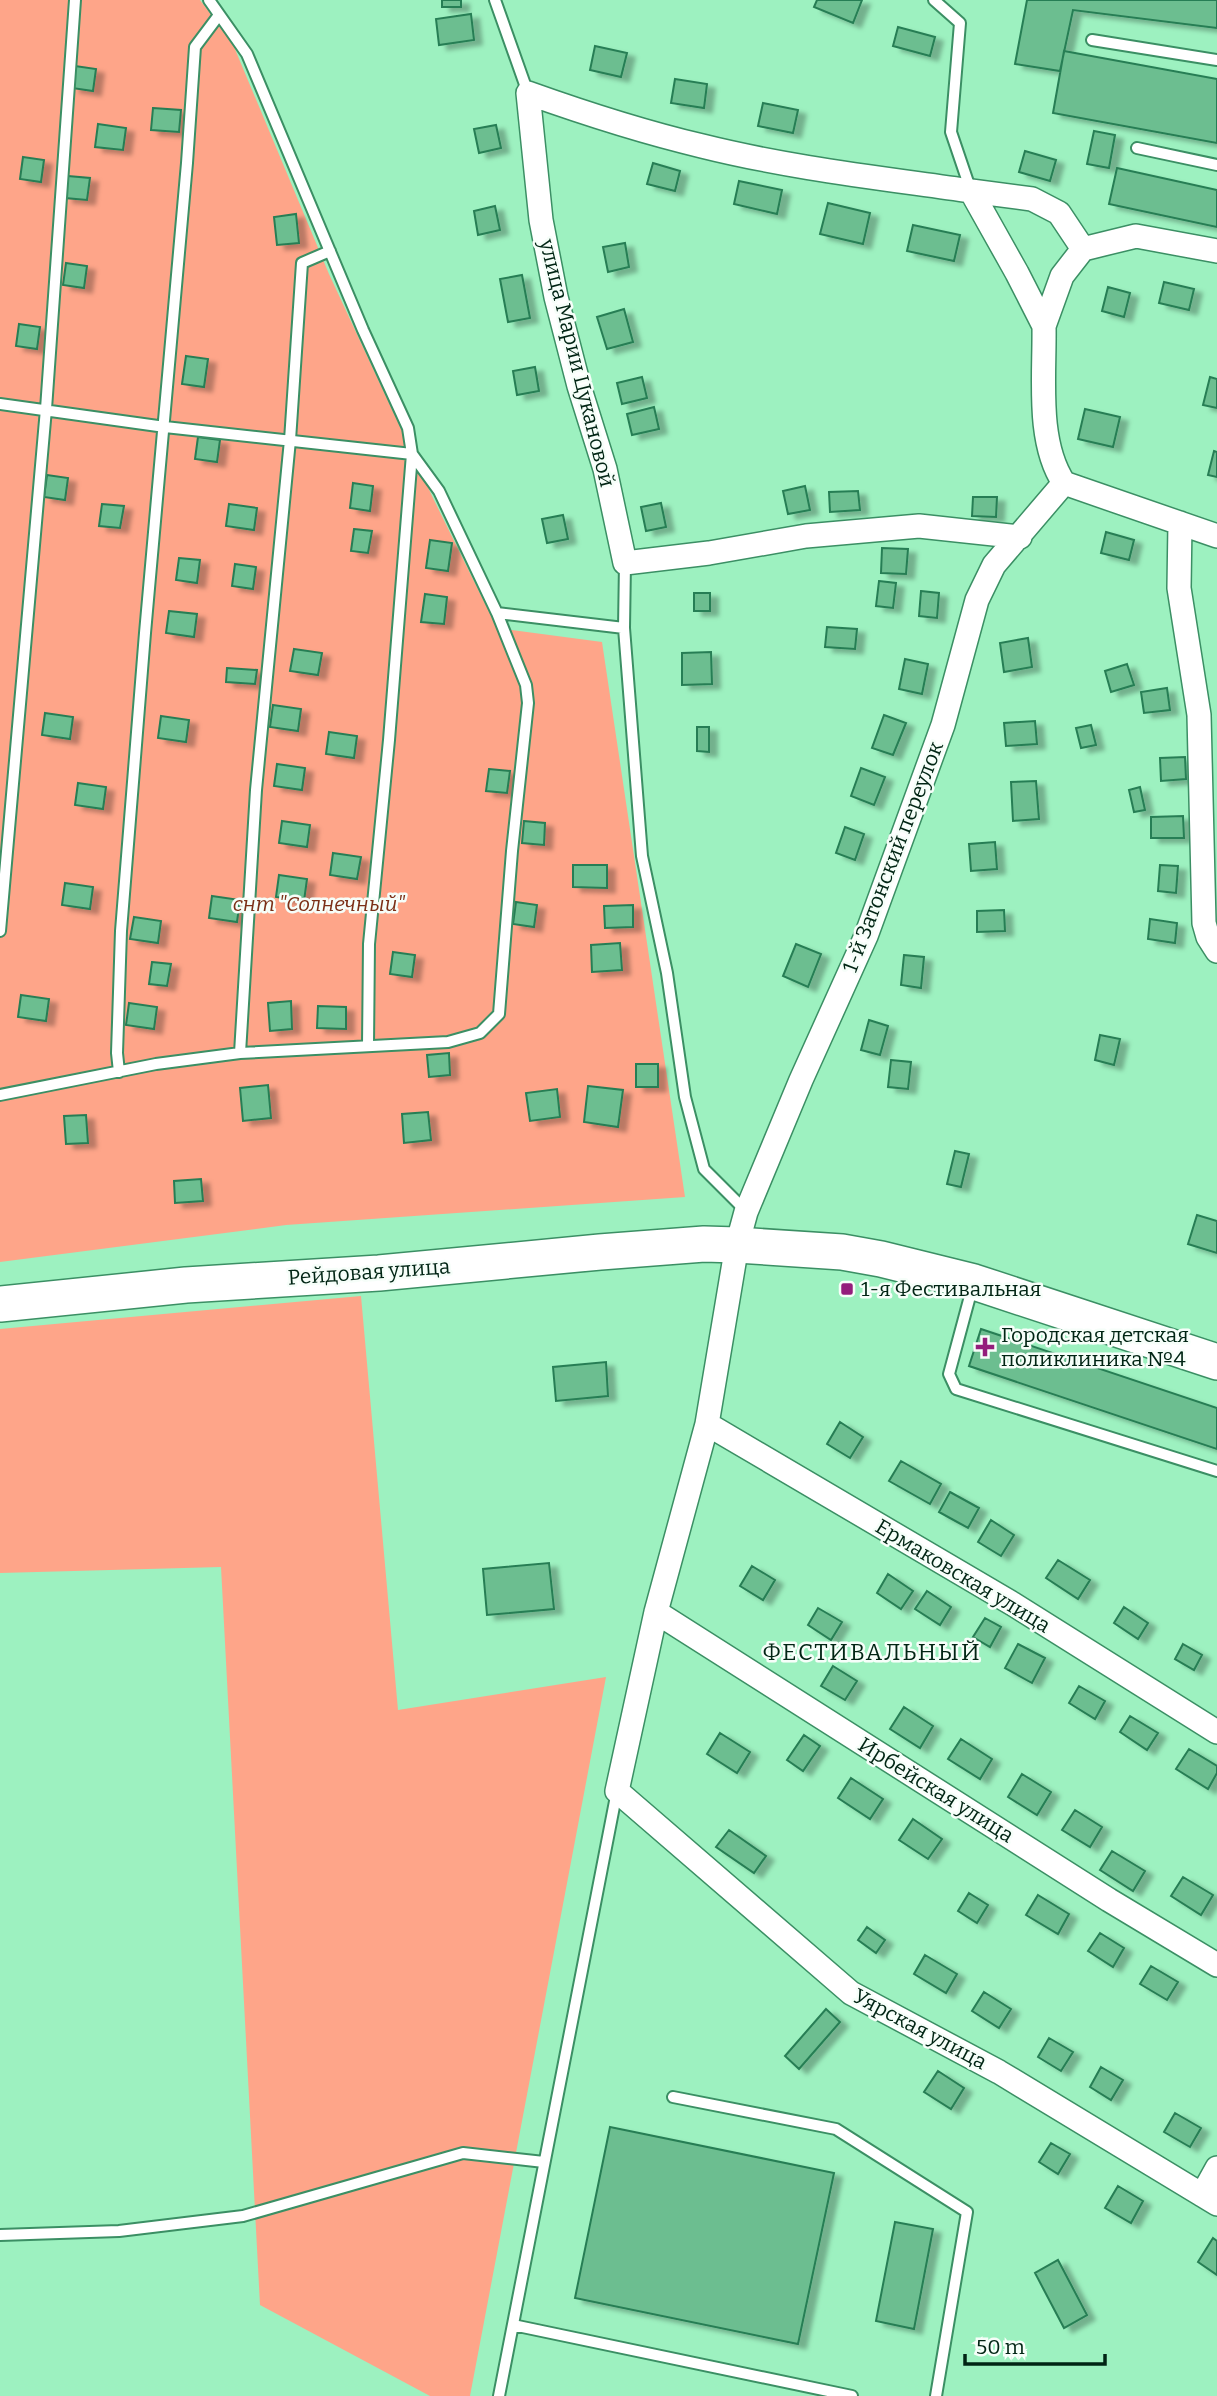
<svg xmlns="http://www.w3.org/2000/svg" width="1217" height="2396" font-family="Bitter,serif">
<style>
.green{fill:#fea589}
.building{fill:#6cbe90;stroke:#287e54;stroke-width:2;filter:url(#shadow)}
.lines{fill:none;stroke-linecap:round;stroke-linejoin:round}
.service-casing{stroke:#3b8f64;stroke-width:14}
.minor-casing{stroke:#3b8f64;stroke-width:26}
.primary-casing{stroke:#3b8f64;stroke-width:38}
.service{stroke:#fff;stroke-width:10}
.minor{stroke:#fff;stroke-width:23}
.primary{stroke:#fff;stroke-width:35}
.poi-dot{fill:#941e7c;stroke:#f6fef9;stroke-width:2.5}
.labels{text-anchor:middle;stroke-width:5;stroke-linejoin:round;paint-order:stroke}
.street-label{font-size:21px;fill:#012514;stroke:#f6fef9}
.park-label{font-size:21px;font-style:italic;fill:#7b2f16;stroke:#f6fef9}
.poi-label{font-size:21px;fill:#012514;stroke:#f6fef9;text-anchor:start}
.neighbourhood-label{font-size:23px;letter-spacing:2px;fill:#012514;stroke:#f6fef9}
</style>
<defs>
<filter id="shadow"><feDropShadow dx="8" dy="4.5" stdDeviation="2" flood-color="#0004"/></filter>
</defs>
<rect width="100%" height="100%" fill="#9df1c0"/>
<!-- green -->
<path class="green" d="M0,0H200L232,42L329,274L433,498L497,628L602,642L685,1197L286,1225L0,1262Z
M361,1296L398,1710L606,1677L470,2396H430L260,2305L221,1567L0,1573V1329Z"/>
<!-- building -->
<path class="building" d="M442,0H461V7H442Z
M817,0H862L853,23L814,7Z
M1027,0H1217V28L1073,10L1060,71L1015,64Z
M471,14L474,40L439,45L436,19Z
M898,27L935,37L930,56L893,46Z
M595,46L627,53L621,77L590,70Z
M1064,51L1217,79V143L1053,113Z
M75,66L96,69L93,91L72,88Z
M675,79L707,84L704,108L671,103Z
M763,103L798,110L793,133L758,126Z
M153,108L181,110L179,132L151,130Z
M98,124L126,128L123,150L95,147Z
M496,125L501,148L479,153L474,129Z
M1094,131L1115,135L1109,168L1087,164Z
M1025,151L1056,160L1050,181L1019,172Z
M23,157L44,160L41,182L20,179Z
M653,163L680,171L675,191L647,184Z
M1117,168L1217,190V227L1109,204Z
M68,176L90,178L87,200L65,198Z
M739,181L782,190L777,214L734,204Z
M828,203L870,213L863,244L820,234Z
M495,206L500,230L478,235L474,211Z
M296,214L299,243L277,245L274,217Z
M913,225L960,235L954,261L907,251Z
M625,243L629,267L608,272L603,247Z
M66,263L87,266L84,288L63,285Z
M522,275L530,318L508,322L500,279Z
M1164,282L1194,289L1189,310L1159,303Z
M1108,287L1130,293L1124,317L1102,311Z
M624,309L633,342L607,349L597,317Z
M19,324L40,327L37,349L16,346Z
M186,356L208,359L204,387L182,384Z
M535,367L539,391L517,395L513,371Z
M642,377L647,398L622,404L617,383Z
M1210,377L1217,379V408L1203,405Z
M654,407L659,429L632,435L627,414Z
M1085,409L1120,417L1113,447L1078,439Z
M198,437L220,440L217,462L195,459Z
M1214,451L1217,452V477L1208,475Z
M47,475L68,478L65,500L44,497Z
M353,483L373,486L370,511L350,508Z
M805,486L810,510L788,514L783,491Z
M858,491L860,510L830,512L829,492Z
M973,497H997L996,517L972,516Z
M661,503L666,527L646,531L641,507Z
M102,504L124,506L120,528L99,526Z
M229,504L257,508L254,530L226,526Z
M563,515L568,539L547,543L542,519Z
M354,529L372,531L368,553L351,551Z
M1106,532L1134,540L1129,560L1101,553Z
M430,540L452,543L448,571L426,568Z
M882,548L908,549L906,574L881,573Z
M179,558L200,560L197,583L176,580Z
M235,564L256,567L253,589L232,586Z
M879,581L896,583L893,608L876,606Z
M921,591L939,593L937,618L919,616Z
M694,593H710V611H694Z
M425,594L447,597L444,624L421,622Z
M169,611L197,614L194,637L166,633Z
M827,627L857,629L855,649L825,647Z
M1028,638L1032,667L1004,672L1000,643Z
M294,649L322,653L318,675L290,671Z
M711,652L712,684L682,685V653Z
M905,659L928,664L922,694L899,689Z
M1127,664L1134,685L1111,692L1105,671Z
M227,668L257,670L255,684L226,682Z
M1167,688L1170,710L1144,713L1141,692Z
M273,705L301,709L298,731L270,727Z
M45,713L73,717L70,739L42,735Z
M884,715L906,723L893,755L872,748Z
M161,716L189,720L186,742L158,738Z
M1035,721L1037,744L1006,746L1004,723Z
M1091,725L1096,745L1081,748L1076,728Z
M697,727H709V752L697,751Z
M329,732L357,736L354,758L326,754Z
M1185,757L1186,779L1161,781L1160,758Z
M277,764L305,768L302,790L274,786Z
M861,768L885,777L874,805L851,796Z
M489,769L510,771L507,793L486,791Z
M1036,781L1039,819L1013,821L1011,782Z
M78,783L106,787L103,809L75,805Z
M1140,787L1145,810L1134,812L1129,790Z
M1183,816L1184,838H1151V817Z
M282,821L310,825L307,847L279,843Z
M524,821L545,823L544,845L522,843Z
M845,827L864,834L855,860L836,853Z
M995,842L997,869L971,871L969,844Z
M333,853L361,857L357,879L330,875Z
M573,865H607V888L573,887Z
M1160,865L1178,866L1176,893L1158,891Z
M279,875L307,879L304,901L276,897Z
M65,883L93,887L90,909L62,905Z
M212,896L240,900L237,922L209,918Z
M516,902L537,905L534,927L513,924Z
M633,905V927L605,928L604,906Z
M1004,910L1005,931L977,932V911Z
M134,917L161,921L158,943L130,939Z
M1150,919L1177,923L1175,943L1148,939Z
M620,943L622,970L592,972L591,945Z
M796,944L821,954L808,987L783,976Z
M393,952L415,955L412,977L390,974Z
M904,955L924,957L921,988L901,985Z
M152,962L171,964L167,986L149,984Z
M21,995L49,999L46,1021L18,1017Z
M291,1001L292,1029L270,1031L268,1003Z
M129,1003L157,1007L154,1029L126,1025Z
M318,1006L346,1007V1029L317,1028Z
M869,1020L888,1026L880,1055L861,1050Z
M1100,1035L1120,1039L1114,1065L1095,1060Z
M449,1053L450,1075L429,1077L427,1055Z
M891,1060L911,1062L908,1089L888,1087Z
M636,1064H658V1087H636Z
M268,1085L271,1118L243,1121L240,1088Z
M588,1086L623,1090L618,1127L584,1122Z
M557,1089L560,1117L530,1121L526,1093Z
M428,1112L431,1140L404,1143L402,1114Z
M86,1115L88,1143L66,1144L64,1116Z
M955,1151L969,1154L961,1187L947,1184Z
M201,1179L203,1201L175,1203L174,1181Z
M1197,1215L1217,1221V1253L1188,1244Z
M981,1329L1217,1408V1449L969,1366Z
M606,1362L608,1396L556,1401L553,1367Z
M840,1422L863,1437L850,1458L827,1444Z
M901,1461L941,1484L930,1504L889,1481Z
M950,1492L979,1508L968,1528L939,1512Z
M991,1520L1014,1535L1001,1556L978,1542Z
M1058,1560L1090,1580L1078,1599L1046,1578Z
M549,1563L554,1609L487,1615L483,1569Z
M752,1566L775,1580L763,1600L740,1586Z
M888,1574L913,1591L901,1609L877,1593Z
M927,1591L951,1607L940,1625L915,1609Z
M1124,1607L1148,1623L1138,1639L1114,1623Z
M818,1608L842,1622L831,1640L808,1625Z
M985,1618L1001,1627L990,1647L973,1637Z
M1018,1644L1045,1658L1032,1683L1005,1668Z
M1183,1644L1202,1655L1194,1670L1175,1659Z
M833,1666L857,1681L845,1700L821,1686Z
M1079,1686L1105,1701L1095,1719L1069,1703Z
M904,1707L933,1726L920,1748L890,1729Z
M1130,1716L1158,1733L1147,1750L1120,1732Z
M720,1733L750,1752L737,1773L707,1754Z
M804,1735L820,1746L803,1771L787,1760Z
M961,1739L992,1759L980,1779L948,1759Z
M1189,1749L1217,1766V1773L1208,1789L1176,1769Z
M1022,1774L1051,1792L1037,1815L1008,1797Z
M851,1778L883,1799L870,1819L838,1798Z
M1075,1810L1102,1827L1090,1847L1062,1830Z
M913,1819L942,1839L928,1859L899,1840Z
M729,1830L766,1856L754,1873L716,1847Z
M1112,1851L1145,1871L1133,1891L1100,1870Z
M1183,1877L1213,1895L1201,1915L1171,1896Z
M969,1893L988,1905L977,1923L958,1911Z
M1038,1895L1069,1914L1058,1934L1026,1915Z
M867,1927L885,1940L876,1953L858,1940Z
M1100,1933L1124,1948L1113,1967L1088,1951Z
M925,1955L957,1974L946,1993L914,1974Z
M1151,1966L1178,1982L1167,2000L1140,1984Z
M984,1992L1011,2009L999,2028L972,2011Z
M826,2009L840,2022L799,2069L785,2056Z
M1049,2038L1073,2052L1061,2071L1038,2057Z
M1101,2067L1123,2080L1111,2100L1090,2087Z
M938,2071L964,2088L951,2109L924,2092Z
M1175,2113L1201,2128L1190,2147L1164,2132Z
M610,2127L834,2173L798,2344L575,2298Z
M1051,2143L1070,2154L1058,2174L1039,2162Z
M1118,2186L1143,2201L1131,2223L1105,2208Z
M895,2222L933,2229L914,2329L876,2321Z
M1213,2238L1217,2241V2275L1198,2262Z
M1058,2260L1087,2315L1064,2328L1035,2273Z"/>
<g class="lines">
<!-- service casing -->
<g class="service-casing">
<path id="service" d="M209,0L247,54L363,330L408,428L412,454L389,740L369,944L368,1045
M495,0L528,93
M934,0L960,23L951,132L971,191
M1092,40L1217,60
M1137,148L1217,165
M0,404L165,427L412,454L439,491L497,613L526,685L528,703L512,851L499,1014L480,1033L448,1042L240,1053L156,1064L0,1095
M625,563L624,628L642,856L667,973L685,1097L704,1169L746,1211
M497,613L624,628
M0,931L46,409L75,0
M240,1053L256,790L290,440L302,263L330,251
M119,1072L117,1053L121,931L145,633L187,163L195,47L219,15
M973,1285L949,1374L956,1389L1217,1471
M673,2097L836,2129L967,2212L936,2396
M0,2235L119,2231L243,2216L463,2153L544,2162
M513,2325L852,2396
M499,2396L617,1791"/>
</g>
<!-- minor casing -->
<g class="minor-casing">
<path id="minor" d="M971,191L1032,199L1059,213L1083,249
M1044,326C1045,375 1036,441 1064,483L1217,536
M1064,483L994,565L977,600L943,725L866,936L801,1080L746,1212L737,1245L707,1424L656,1612L617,1791L851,1993L999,2072L1217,2204
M1180,523L1179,588L1199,715L1204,923L1208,937L1217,951
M1020,537L919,526L806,536L709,553L625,563L605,469L579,386L556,297L541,220L528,93C584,113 643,132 702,146C790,168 881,178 971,191L1017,273L1044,326L1062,276L1083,249L1136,236L1217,251
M707,1424L1013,1604L1217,1732
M656,1612L1109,1900L1217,1965
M1202,2195L1217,2168"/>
</g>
<!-- primary casing -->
<g class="primary-casing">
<path id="primary" d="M0,1304L186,1285L379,1273L600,1252L704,1244L737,1245L842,1252L881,1259L974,1282L1217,1362"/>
</g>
<!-- service -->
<use href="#service" class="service"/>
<!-- minor -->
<use href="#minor" class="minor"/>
<!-- primary -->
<use href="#primary" class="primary"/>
</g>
<!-- markers -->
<g class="poi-dot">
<rect x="840" y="1282" width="14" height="14" rx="3.5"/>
<path d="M981.5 1336.5h7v7h7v7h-7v7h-7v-7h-7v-7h7z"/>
</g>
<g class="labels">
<!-- street labels -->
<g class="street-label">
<text transform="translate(577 363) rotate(76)" y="7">улица Марии Цукановой</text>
<text transform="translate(893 857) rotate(-69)" y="7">1-й Затонский переулок</text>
<text transform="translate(369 1272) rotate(-4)" y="7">Рейдовая улица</text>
<text transform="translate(963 1576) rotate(31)" y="7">Ермаковская улица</text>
<text transform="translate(936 1790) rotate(32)" y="7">Ирбейская улица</text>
<text transform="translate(920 2029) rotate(28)" y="7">Уярская улица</text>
</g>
<!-- park labels -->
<g class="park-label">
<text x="319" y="911">снт "Солнечный"</text>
</g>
<!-- poi labels -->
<g class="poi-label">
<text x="861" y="1296">1-я Фестивальная</text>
<text x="1001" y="1342">Городская детская<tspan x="1001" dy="24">поликлиника №4</tspan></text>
</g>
<!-- neighbourhood labels -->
<g class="neighbourhood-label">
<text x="872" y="1660">ФЕСТИВАЛЬНЫЙ</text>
</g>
</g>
<!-- scale -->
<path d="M965 2354v10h140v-10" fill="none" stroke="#012514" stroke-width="3.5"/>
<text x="976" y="2354" font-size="21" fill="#012514" stroke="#f6fef9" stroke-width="5" paint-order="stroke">50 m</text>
</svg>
